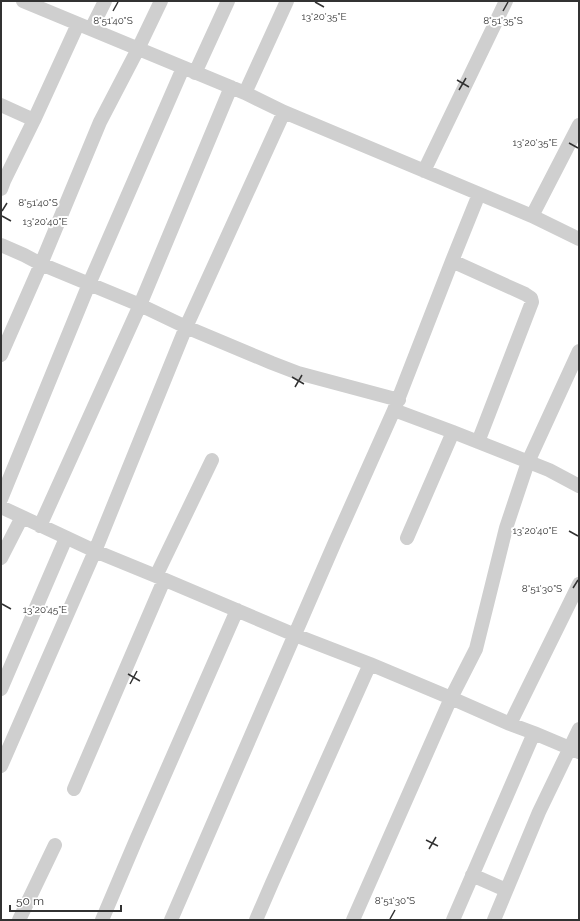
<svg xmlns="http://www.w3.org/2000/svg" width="580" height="921" font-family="Raleway,sans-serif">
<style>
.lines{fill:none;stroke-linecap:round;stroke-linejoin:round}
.street{stroke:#cfcfcf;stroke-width:14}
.ticks{fill:none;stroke:#323232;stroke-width:1.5}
.ticks-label{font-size:10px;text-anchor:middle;fill:#323232;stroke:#fff;stroke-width:4;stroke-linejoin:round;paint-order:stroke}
</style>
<rect width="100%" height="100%" fill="#fff"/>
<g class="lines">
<!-- street -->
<path class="street" d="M23,1L245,93L284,112L532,216L579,239
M91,29L105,1
M195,73L228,1
M245,93L287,1
M1,105L34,120
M424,171L506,1
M1,189L4,181L34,120L78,24
M532,216L579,125
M1,245L24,255L41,264L140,305L186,327L272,363L298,373L399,400
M452,261L525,294L531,298L532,302L478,442
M1,355L41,264L100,122L138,49L161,1
M394,410L453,432L549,470L579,486
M1,499L89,284L183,68
M1,507L95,551L156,576L295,635L370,664L451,698L510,724L534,733L579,752
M40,526L140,305L231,87
M407,538L453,432
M1,558L22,517
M156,576L212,460
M1,689L66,538
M510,724L579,584
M1,766L95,551L186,327L284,112
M74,789L164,580
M472,875L506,890
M19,920L55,845
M102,920L136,840L237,610
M171,920L335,542L394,410L452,261L479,194
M256,920L272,883L370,664
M353,920L451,698L476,649L506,528L528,462L579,351
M453,920L534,733
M494,920L539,812L579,729"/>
</g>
<!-- ticks -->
<path class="ticks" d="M315,2L324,7M113,11L118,2M503,11L508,2M457,80L469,87M459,90L466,78M569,143L578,148M2,211L7,203M2,216L11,221M292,377L304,384M295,387L302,375M569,531L578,536M573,588L578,580M2,604L11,609M128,674L140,681M130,684L137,671M426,840L438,846M429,849L436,837M390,919L395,910"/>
<g class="ticks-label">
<text x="324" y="20">13°20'35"E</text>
<text x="113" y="24">8°51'40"S</text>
<text x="503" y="24">8°51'35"S</text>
<text x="535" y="146">13°20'35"E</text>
<text x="38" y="206">8°51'40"S</text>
<text x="45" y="225">13°20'40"E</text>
<text x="535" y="534">13°20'40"E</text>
<text x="542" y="592">8°51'30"S</text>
<text x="45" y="613">13°20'45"E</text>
<text x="395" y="904">8°51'30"S</text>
</g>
<!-- border -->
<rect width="580" height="921" fill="none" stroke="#323232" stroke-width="4"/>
<!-- scale -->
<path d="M10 905v6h111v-6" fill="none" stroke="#323232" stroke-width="2"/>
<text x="16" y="905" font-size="12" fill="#323232" stroke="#ffffff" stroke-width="3" paint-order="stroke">50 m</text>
</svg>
